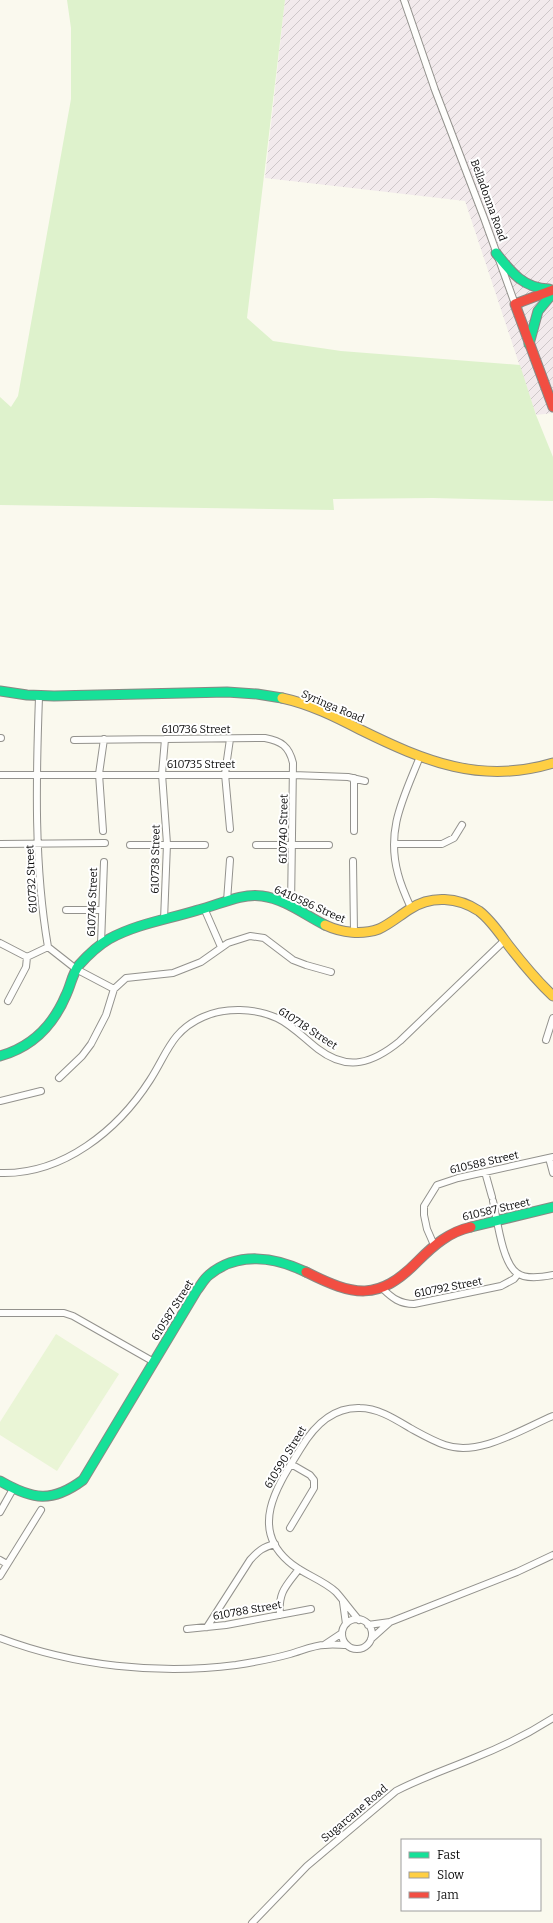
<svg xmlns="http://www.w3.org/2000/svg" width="553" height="1923" font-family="Bitter,serif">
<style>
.industrial{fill:url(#industrial-furrows)}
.grass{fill:#def2cc}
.pitch{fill:#eaf5d6}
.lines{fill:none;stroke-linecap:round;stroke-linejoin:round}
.street-casing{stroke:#93928d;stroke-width:8}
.fast-casing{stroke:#898984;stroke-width:11}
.slow-casing{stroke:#898984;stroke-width:11}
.jam-casing{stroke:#898984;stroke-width:11}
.street{stroke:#fefefc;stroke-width:6}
.fast{stroke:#16e098;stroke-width:9}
.slow{stroke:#ffcf43;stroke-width:9}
.jam{stroke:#f24e42;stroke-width:9}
.labels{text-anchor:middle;stroke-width:4;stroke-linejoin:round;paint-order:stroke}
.street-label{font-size:11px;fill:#0b0b0b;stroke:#fff}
</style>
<defs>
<pattern id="industrial-furrows" width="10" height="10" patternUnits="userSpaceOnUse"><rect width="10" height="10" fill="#f2eaec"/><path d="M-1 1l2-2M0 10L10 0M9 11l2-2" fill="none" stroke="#cec7c9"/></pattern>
</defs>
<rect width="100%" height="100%" fill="#faf9ee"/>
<!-- industrial -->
<path class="industrial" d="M285,0H553V413L536,415L465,201L265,178Z"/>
<!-- grass -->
<path class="grass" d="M67,0H285L247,318L273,341L341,351L520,365L536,415L553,457V501L433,498L333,499L334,510L0,505V397L11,407L18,396L71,99V28Z"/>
<!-- pitch -->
<path class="pitch" d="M56,1334L119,1374L57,1471L0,1435V1422Z"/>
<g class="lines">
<!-- street casing -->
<g class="street-casing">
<path id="street" d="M404,0L435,90L484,218L515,304
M39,697C36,780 34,865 48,947L76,969L114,989
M0,738H1
M230,739L225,774L230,829
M74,740L265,738C281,741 289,746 293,763L291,907
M0,775H293L348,777L365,781
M103,831L99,774L104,739
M354,831V778
M0,844L105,843
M394,844H442L454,838L462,825
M130,845H205
M256,845H329
M353,861L354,933
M227,901L230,860
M204,908L221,947
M411,908C406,897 401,886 398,874C386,830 403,799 419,759
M66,910H102
M164,920L167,844L162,774L165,739
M0,943L27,957L48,947
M101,944L104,862
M8,1001L26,967L27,957
M546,1040L553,1018
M59,1078L82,1056L91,1044L106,1015L114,989L126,978L173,973L201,962L228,943L250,936L264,938L293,960L306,965L331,972
M0,1101L41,1091
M549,1158L553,1173
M485,1172L492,1197
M0,1173C63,1175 118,1130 150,1080C167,1054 171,1031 203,1017C225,1007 255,1008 277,1018C292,1025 305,1039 318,1049C348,1072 373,1063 400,1041L505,940
M493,1201C497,1218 502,1263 517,1273C526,1280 543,1277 553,1275
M434,1245L427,1229L424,1215V1206L437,1185L458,1178L553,1157
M383,1289C392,1298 400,1304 414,1304L501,1286L514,1279L518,1274
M0,1313H64L73,1316L154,1362
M0,1512L13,1489
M290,1528L314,1488V1480L310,1475L291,1464
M0,1560L7,1564
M0,1576L41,1510
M343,1602L346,1624
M280,1615C278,1592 286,1586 299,1569
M342 1634a15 15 0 1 1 30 0a15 15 0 1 1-30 0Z
M359,1620C351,1611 344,1601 336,1592C322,1579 302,1574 288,1561C248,1526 280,1482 301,1448C314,1426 332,1407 360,1408C378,1408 395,1419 410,1428C421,1434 433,1441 445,1445C479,1457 522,1429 553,1416
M368,1625L390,1622L517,1572L553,1555
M207,1627L250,1560C258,1551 263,1547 275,1544
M187,1629L226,1625L311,1609
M0,1638C74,1666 158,1675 236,1665C255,1662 272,1659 290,1654C301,1651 314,1645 325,1645C332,1644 340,1645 347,1645
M371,1639L390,1622
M324,1645L342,1633
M252,1923L307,1866L396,1791C421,1778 448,1769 474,1758C502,1747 528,1734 553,1718"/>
</g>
<!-- fast casing -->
<g class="fast-casing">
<path id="fast" d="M496,253C511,272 523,288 549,289
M529,344L538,311L553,293
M0,691L27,695L54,696L227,692L257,694L282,698
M0,1056C32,1047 53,1026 66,995C71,985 72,974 79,965C88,955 97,946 109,939C136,924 169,919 198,910C219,905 240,893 262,896C285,899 305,915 325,925
M471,1227L553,1207
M0,1481C33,1500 52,1503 83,1480L197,1290C201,1285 204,1279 209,1275C238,1251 275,1257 306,1272"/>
</g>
<!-- slow casing -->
<g class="slow-casing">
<path id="slow" d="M282,698C310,704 336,717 361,730C424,761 481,785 553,763
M325,925C342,933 362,935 379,929C390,924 399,916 410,909C431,895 458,897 479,911C491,920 500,934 509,946C523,964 536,980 553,996"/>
</g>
<!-- jam casing -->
<g class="jam-casing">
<path id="jam" d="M553,290L515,304L553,407
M306,1272C354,1296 378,1302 418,1261C434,1245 449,1232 471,1227"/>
</g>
<!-- street -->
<use href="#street" class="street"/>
<!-- fast -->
<use href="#fast" class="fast"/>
<!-- slow -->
<use href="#slow" class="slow"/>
<!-- jam -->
<use href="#jam" class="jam"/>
</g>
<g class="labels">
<!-- street labels -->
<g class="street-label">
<text transform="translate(489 200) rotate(70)" y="4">Belladonna Road</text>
<text transform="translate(333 706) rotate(23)" y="4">Syringa Road</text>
<text x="196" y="733">610736 Street</text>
<text x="201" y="768">610735 Street</text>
<text transform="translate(283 829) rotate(-89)" y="4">610740 Street</text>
<text transform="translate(155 859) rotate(-89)" y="4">610738 Street</text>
<text transform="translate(31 879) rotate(-93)" y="4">610732 Street</text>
<text transform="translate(92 902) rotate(-88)" y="4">610746 Street</text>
<text transform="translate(310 904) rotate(24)" y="4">6410586 Street</text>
<text transform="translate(308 1028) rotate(33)" y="4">610718 Street</text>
<text transform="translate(484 1162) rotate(-13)" y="4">610588 Street</text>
<text transform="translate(496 1209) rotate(-13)" y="4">610587 Street</text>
<text transform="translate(448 1287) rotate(-11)" y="4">610792 Street</text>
<text transform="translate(172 1310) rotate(-58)" y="4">610587 Street</text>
<text transform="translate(285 1457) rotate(-59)" y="4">610590 Street</text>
<text transform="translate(247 1610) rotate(-10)" y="4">610788 Street</text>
<text transform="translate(354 1813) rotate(-40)" y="4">Sugarcane Road</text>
</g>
</g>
<!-- legend -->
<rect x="401" y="1839" width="140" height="72" fill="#ffffff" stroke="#9d9d9d"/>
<rect x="409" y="1852" width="20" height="6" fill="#16e098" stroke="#9d9d9d"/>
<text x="437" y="1859" font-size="12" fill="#0b0b0b">Fast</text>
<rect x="409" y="1872" width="20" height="6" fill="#ffcf43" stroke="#9d9d9d"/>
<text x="437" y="1879" font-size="12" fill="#0b0b0b">Slow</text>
<rect x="409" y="1892" width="20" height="6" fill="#f24e42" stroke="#9d9d9d"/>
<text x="437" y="1899" font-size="12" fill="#0b0b0b">Jam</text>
</svg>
